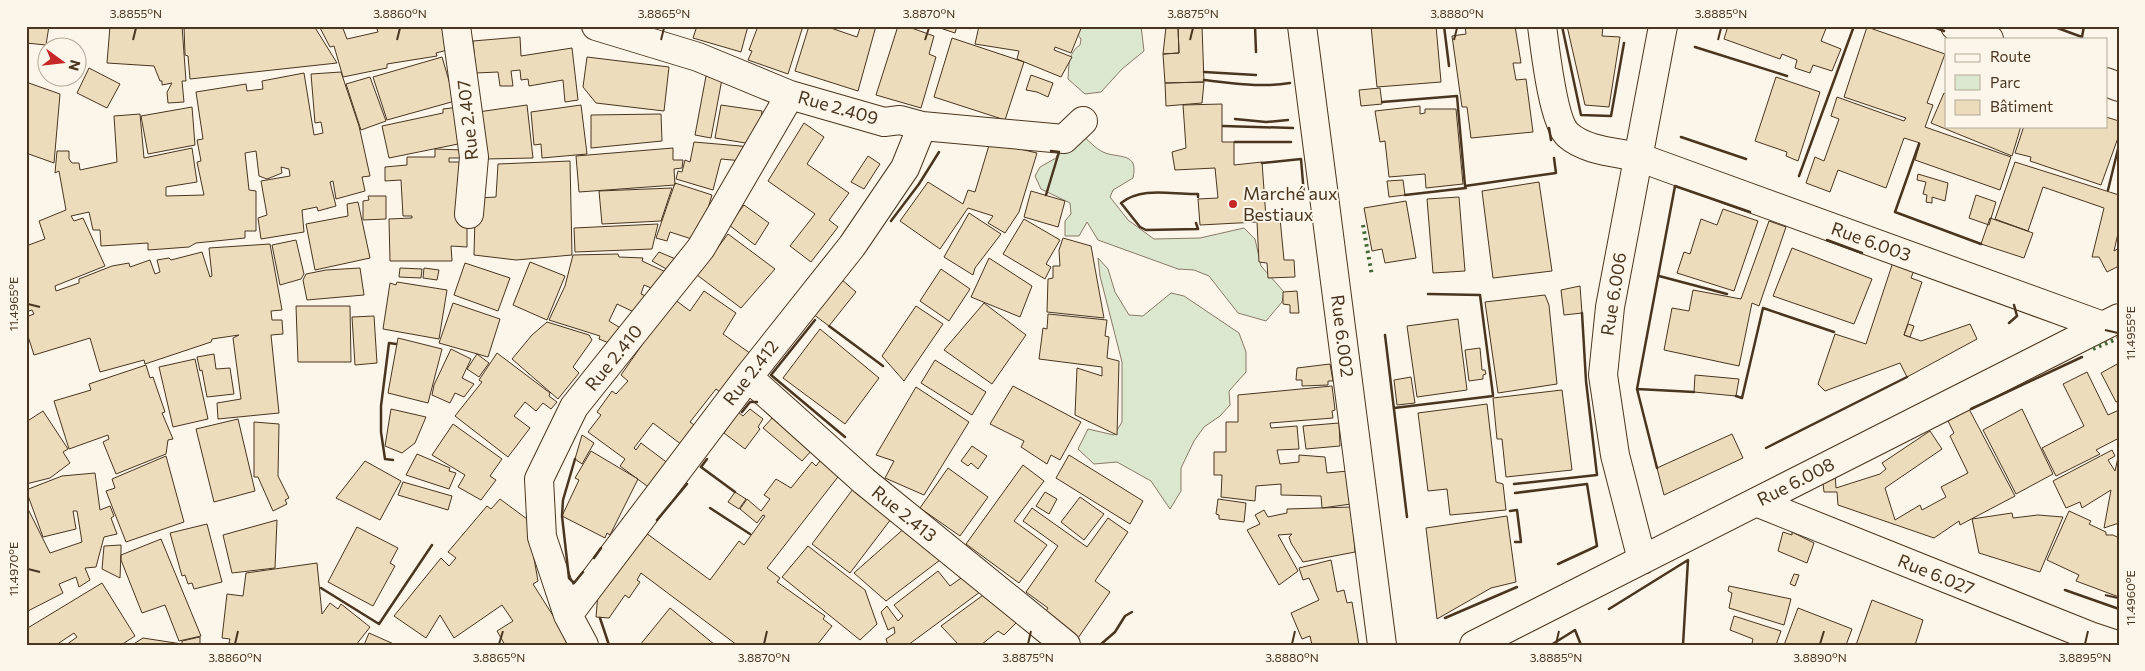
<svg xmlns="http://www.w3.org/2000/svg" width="2145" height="671" font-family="Commissioner,sans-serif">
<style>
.green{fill:#dce7d0;stroke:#887966}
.building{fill:#ecdcbc;stroke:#4a3520}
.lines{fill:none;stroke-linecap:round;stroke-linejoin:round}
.minor-casing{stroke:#4a3520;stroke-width:30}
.minor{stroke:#fbf6e9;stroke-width:28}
.hedge{stroke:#436837;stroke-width:4;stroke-dasharray:2.5 4;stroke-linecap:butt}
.wall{stroke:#4a3520;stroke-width:2.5}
.ticks{fill:none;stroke:#4a3520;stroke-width:2}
.poi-dot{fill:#c62828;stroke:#fbf6e9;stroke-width:2}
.labels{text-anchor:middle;stroke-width:4;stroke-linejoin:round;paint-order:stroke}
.street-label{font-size:18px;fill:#4a3520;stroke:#fbf6e9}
.poi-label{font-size:18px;fill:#4a3520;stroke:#fbf6e9;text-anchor:start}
.neatline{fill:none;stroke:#4a3520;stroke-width:2}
.ticks-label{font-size:12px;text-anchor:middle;fill:#4a3520}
</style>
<rect width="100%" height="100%" fill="#fbf6e9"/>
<!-- green -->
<path class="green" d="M1077,26H1141L1144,51L1122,69L1101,92L1085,94L1068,79C1069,65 1068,53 1080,45L1081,39L1074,30Z
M1082,135C1088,140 1096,149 1103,152C1118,159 1139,151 1133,178L1113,190L1110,197L1128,220L1154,239L1200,238L1244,228L1255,239L1261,266L1284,292L1282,302L1266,321L1238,313L1209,276L1194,270L1178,269L1098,240L1087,222L1079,236H1065V221L1071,214L1070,203L1041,189L1035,176L1040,167L1056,158L1061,147Z
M1098,258L1108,269L1115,292L1129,315L1143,316L1171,293L1184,296L1239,333L1246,352V372L1229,391L1230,405L1220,416L1204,427L1194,441L1181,468V491L1170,509L1151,481L1117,462L1094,464L1078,449L1088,429L1114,435L1122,422V362L1100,276Z"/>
<!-- building -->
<path class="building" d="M26,26H49L46,45L26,43Z
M110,26H182L186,81H182L184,102L168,103L167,92L172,83L162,85V81H160L154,66L107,63Z
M184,26H314L337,63L190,79L188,56L185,55Z
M319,26H342L347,39L378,32L376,26H446L451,49L436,53L437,56L387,64V68L343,77L334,46L330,47Z
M697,26H748L741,52L693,38Z
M758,26H803L788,74L748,60L752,51L749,50Z
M809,26H825L857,37L860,28L853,26H876L858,91L795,71Z
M898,26H906L934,36L929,54L936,57L921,108L876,95Z
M934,26H957L955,33Z
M979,26H1082L1071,53L1055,47L1054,50L1072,57L1061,77L1017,59L1019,51L975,44Z
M1202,26L1204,82L1165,83L1163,54L1179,53L1178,27L1166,26Z
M1371,26H1436L1441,82L1377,87Z
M1465,26H1515L1521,63H1513L1516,80L1526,79L1533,132L1471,138L1467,107H1462L1452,36L1466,34Z
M1567,26H1603L1602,36L1620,37L1609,107L1585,105Z
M1728,26H1827L1821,41L1841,49L1832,71L1813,65L1810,73L1795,68L1797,60L1782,54L1780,59L1724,39Z
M1166,27H1178L1179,53L1163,54Z
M1867,27L1945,54L1927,103L1933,105L1925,127L2011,157L2000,190L1915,160L1920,143L1904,138L1886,188L1838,170L1830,192L1806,183L1815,157L1824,161L1839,119L1831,116L1837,97L1904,121L1906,118L1844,97Z
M520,37L521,56L572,48L578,100L565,102L563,80L529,86L528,79L521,80L520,70L511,71L513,86H500L498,72L476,73L473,41Z
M952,38L1024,62L1005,120L934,97Z
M442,57L455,101L387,120L373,77Z
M587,57L669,67L664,111L596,103L583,87Z
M89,68L120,84L107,108L77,93Z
M341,72L359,126L370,176L362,177L365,191L336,199L333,181L330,182L336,206L318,211L317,207L302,210L304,232L261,239L258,218L267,215L261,181L290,176L289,169L281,167L282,173L267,179L259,176L256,151L245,153L249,190L256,191V231H245V238L196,243L189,247L148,250V243L101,246L100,230H93L89,212L71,216L74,221L83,218L105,266L55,286L56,291L79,283V279L112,266L129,263L130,267L150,260L155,274L160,272L157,260L169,258L171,260L202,252L210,277L212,276L209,248L270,244L282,310L271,311L272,320H282L283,334L271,335L279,413L218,419L217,403L241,399L233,338L239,335L212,339L211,342L145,364L144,360L100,372L90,338L34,355L26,330V317L34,314L32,310L26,312V246L45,239L39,221L66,210L59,171L55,173L57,151H69V159L72,163H79L80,170L117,162L114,116L140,114L144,158L192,148L197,182L166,187V196L204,195L197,162L201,161L197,140L203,139L196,92L246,84L247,91L263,89L262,81L304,73L314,135L323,133L321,122L315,123L311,74Z
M1031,75L1053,83L1048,97L1037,92L1026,90Z
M706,76L722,79L711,138L695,135Z
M370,77L386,121L361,130L346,84Z
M1776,77L1820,92L1798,161L1786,156L1787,152L1755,141Z
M26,82L60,94L54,163L26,153Z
M1204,82L1202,103L1166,106L1165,83Z
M1380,88L1382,104L1361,106L1359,90Z
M1944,93L1946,94V126H2021L2012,156L1931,123Z
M1222,104V142H1234V165L1262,162L1266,218H1280L1284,260H1294L1295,277L1268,278L1267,263L1259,262L1257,222L1200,225L1198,199L1218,198L1215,168L1175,170L1172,152L1186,148L1183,105Z
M527,105L533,158L485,159L478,112Z
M581,105L587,154L542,158L541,144L534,145L531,112Z
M721,105L762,111L758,145L715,138Z
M1420,106V114L1425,113V109H1456L1463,184L1426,188L1425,174L1389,177L1385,141L1380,142L1375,111Z
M192,107L195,145L148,154L141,116Z
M459,107L468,142L389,158L382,126L443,113V109Z
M661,114L662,141L591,148V115Z
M2106,117L2119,121V135L2101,185L2030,161L2031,157L2015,153L2024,126H2106Z
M804,123L824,137L807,164L849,193L829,220L838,227L811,262L790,246L815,214L768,181Z
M694,142L752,147L743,161L721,159L713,190L676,179L678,171L682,172L685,160L690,162Z
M990,142L1037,153L1019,212L1005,233L988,223L993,216L968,208L940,249L900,221L928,182L963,204L968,190L975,192Z
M673,148V160H683L682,168L674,169L675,185L579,192L576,156Z
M435,149L463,150L462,158H449V162H460L467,217V247L451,246L452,261H390L389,219L412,218V216H403L401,180L385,181V167L407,165V157H435Z
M868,156L880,164L864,189L851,182Z
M570,161L572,255L516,260L474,255L475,218L479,198L496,197L498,164Z
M2015,162L2119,195V229L2114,251L2119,248V266L2107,272L2099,257H2092L2104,208L2043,187L2028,231L1995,219Z
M1918,174L1948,183L1945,201L1932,197V203L1926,202L1927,195L1923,194L1926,182L1917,180Z
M1403,180L1405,195L1389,197L1387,181Z
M1539,182L1552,271L1493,278L1482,191Z
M675,183L712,195L698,241L670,232L667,241L656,238Z
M672,188L661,221L602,224L599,191Z
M1031,191L1065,201L1058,227L1024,217Z
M1976,195L1996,202L1989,225L1969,218Z
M368,196H386V219L363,220V201L369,200Z
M1459,197L1465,271L1433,273L1427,199Z
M1406,201L1416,258L1385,263L1382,249L1372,251L1364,208Z
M358,202L370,258L315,270L306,224L348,216L347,204Z
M744,205L769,223L755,245L729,225Z
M1723,209L1758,221L1734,291L1677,273L1684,252L1690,254L1701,219L1717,225Z
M969,213L1001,234L975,268L973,275L944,257Z
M1990,218L2033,233L2024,258L1981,244Z
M1024,219L1060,240L1046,264L1051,267L1045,279L1003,254Z
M1769,221L1786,227L1759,306L1752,303L1739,366L1664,350L1672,308L1689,311L1693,290L1741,299Z
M658,224L652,249L575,252L574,228Z
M728,234L775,269L741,308L697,275Z
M1063,238L1091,246L1104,318L1047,312L1048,279L1053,278V266H1060L1059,250Z
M296,240L304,274L301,279L280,285L272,245Z
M1792,248L1872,279L1854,324L1773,296Z
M659,252L678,260L670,271L652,261Z
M618,254L619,257L643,258L642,261L668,273L656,290L644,285L641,294L650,298L638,314L617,304L609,321L622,329L609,343L599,339L600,336L549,320L565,286L573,255Z
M989,258L1032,286L1020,317L971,297Z
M530,262L565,276L547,320L513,305Z
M1893,262L1915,268L1911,278L1922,282L1904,335L1921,341L1970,324L1977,339L1907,377L1900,363L1825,391L1818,384L1835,334L1866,344Z
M465,263L510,278L498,311L454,295Z
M360,268L364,295L307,300L303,280L306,274L326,270Z
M400,268L422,269L421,278L399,277Z
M424,268L439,270L437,280L423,278Z
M941,269L970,289L949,321L920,301Z
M841,279L856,292L829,326L813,314Z
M397,282L447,290L439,339L383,329L390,283L396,285Z
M1580,286L1582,313L1564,315L1561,290Z
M704,291L736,313L723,334L754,356L724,395L716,389L690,422L697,427L682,445L653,423L634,448L636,450L641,443L669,464L651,489L620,466L625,459L588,432L601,415L597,412L612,391L616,394L628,381L621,375L674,299L690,311Z
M1297,291L1299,313H1290V305L1283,304V292Z
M1545,295L1549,305L1557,384L1498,393L1485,302Z
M453,303L500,319L488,357L439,343Z
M984,303L1026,335L992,384L944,350Z
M296,306H350L351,362H298Z
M916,306L943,324L904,381L882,356Z
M1048,314L1107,320L1105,336L1109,337L1107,358L1119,361L1117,435L1075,415L1077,368L1102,376V367L1039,359L1043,328L1047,329Z
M374,316L377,363L355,365L352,317Z
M1458,319L1467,390L1417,397L1407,326Z
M547,322L589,335L592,340L573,367L579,373L558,399L512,359L532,335Z
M1908,324L1914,326L1910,337L1904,335Z
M820,329L879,378L845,424L783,378Z
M398,338L442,349L428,403L388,393Z
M1480,348L1482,370H1485L1486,374L1483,375V379L1469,381L1465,350Z
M451,349L471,359L462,378L474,384L464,397L455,393L450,403L432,395L434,385Z
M497,353L550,393L549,396L557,402L551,409L543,403L536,411L525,402L514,416L530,428L508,457L455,416L482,382L479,380Z
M214,354L216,369L230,368L234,394L207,397L202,370L200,371L197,357Z
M477,354L489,363L479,377L467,369Z
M195,359L208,419L173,427L159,367Z
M935,360L986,392L972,415L921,383Z
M2119,363V401L2116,402L2101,373Z
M1330,364L1333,381H1328V385L1302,386V380H1296L1297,368Z
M146,365L150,378L153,377L165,412L162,413L173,439L168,440L166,454L116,474L103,442L109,439L108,435L69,449L54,401L91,390L89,384Z
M2087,372L2108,415L2119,410V438L2096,450L2100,454L2056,476L2042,448L2084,426L2063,384Z
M1695,375L1739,379L1736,396L1694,392Z
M1411,377L1415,403L1397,405L1394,380Z
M1013,386L1081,422L1060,460L1051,455L1047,464L1021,447L1024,441L990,424Z
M1332,386L1335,410L1332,411L1333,418L1270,423L1271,428L1297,426L1299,449L1277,450L1280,464L1299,462V455L1325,457L1327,473L1348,471L1351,504L1322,508L1321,496L1281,495V484L1256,486L1255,501L1221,497L1222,475H1214V452H1226V422H1238V395Z
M916,387L969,422L924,495L885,478L894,461L876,455Z
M1562,390L1572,470L1506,477L1502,439H1497L1493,398Z
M1487,404L1496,482L1503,484L1506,510L1450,515L1447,489L1428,491L1418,413Z
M391,409L426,417L415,443L402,453L385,446Z
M750,409L763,419L758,427L760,429L745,449L724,433L738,412L743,416Z
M1969,409L2015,496L1960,525L1959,521L1934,538L1838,505L1837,492H1824L1822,475L1835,473L1836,488L1880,474L1886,469L1882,463L1930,431L1942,449L1885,488L1895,520L1920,505L1922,510L1946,497L1941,487L1968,473L1950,436L1954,433L1948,421Z
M2022,409L2053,474L2016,494L1983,430Z
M43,411L68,449L63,452L70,463L50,478L26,484V422Z
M774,416L813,449L802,461L763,428Z
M238,419L255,491L214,502L196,429Z
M254,422L279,424L278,476L289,498L285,500L287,504L273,511L258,477H254Z
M1339,423L1340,446L1306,449L1303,426Z
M453,424L502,459L490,476L496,480L481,500L458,487L465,475L432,455Z
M1732,434L1743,458L1664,495L1657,468Z
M582,435L594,443L582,464L575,459Z
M972,446L987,456L978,469L971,463L968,466L961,461Z
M2112,450L2115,456L2108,460L2115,471L2119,453V523L2104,528L2111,490L2082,508L2080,502L2066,508L2053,481Z
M591,451L638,479L610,535L607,533L605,538L562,516L579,480L575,478Z
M417,454L450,468L449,471L456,473L449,489L406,475Z
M1069,455L1143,501L1130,524L1056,478Z
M166,456L184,522L126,542L106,491L115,488L112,479Z
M823,457L841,473L767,568L780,578L777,582L825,616L823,619L832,626L817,645H737L641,573L637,580L640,582L629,598L625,595L609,618L596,617L598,593L646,533L710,580L739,541L744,545L765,516L763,515L757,523L740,509L747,499L761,511L770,499L764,495L776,479L791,488L812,462L816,466Z
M365,461L401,481L380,520L336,498Z
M1023,465L1044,481L1014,521L1047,545L1019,583L966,544Z
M948,468L988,497L960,536L920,508Z
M95,473L100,510L110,506L114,516L111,518L117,534L104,537L96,567L85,568L90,580L79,587L76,577L59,584L63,593L26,612V505L50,553L82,542L77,511H73L76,529L43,537L26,490L62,476Z
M403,482L452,496L448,510L398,495Z
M853,489L891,519L850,573L812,544Z
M735,492L746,499L739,509L728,502Z
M1045,492L1057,499L1049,514L1036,506Z
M1080,497L1104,514L1084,540L1061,522Z
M500,499L527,519L538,581L533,584L569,641L563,645H505L497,631L513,621L502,605L454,638L440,615L426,638L394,616L441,558L449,566L456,558L448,552L487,506L491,509Z
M1218,499L1246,503L1244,522L1219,519V515L1216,514Z
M1352,507L1355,552L1303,562L1291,543L1289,537L1292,534L1278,535L1298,571L1279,585L1247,530L1260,524L1255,515L1264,510L1268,517L1287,513V509Z
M1032,508L1087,547L1108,518L1128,532L1095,581L1110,592L1078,638L1044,614L1048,608L1026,592L1058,546L1023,521Z
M2069,511L2091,521L2089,524L2106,532V535H2113L2119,538V597L2076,581L2079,575L2047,560Z
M2012,513L2013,518L2038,515L2063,517L2040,572L1979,553L1972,519Z
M1507,516L1516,582L1491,588L1437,619L1426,528Z
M277,520L275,568L232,573L223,535Z
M207,524L222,582L194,589L192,583L188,584L185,575L182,576L170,533Z
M907,526L944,557L886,601L854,573Z
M357,527L398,548L390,563L395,566L373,606L328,582Z
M1783,532L1792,535V532L1814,543L1807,563L1778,551Z
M161,539L201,636L179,641L165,605L142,613L121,560V555Z
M121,545V552L120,578L102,569L104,546Z
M808,546L865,590L877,624L860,640L782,577Z
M1331,560L1337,592L1344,590L1347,603L1352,602L1359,645H1312L1310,636L1302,639L1291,613L1319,600L1309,578L1303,580L1299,568Z
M317,563L322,614L330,603L338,609L341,604L370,627L356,645H237L229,643L230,639L222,638L227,594L243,596L246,573Z
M938,571L950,586L968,573L984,589L908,645H888L886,639L895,633L894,627L888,630L881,612L887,606L898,621L903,616L894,605Z
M1794,574L1799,575L1795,586L1790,584Z
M102,583L135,636L121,645H66L77,637L74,633L56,645H26V629Z
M1729,586L1791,599L1784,625L1729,608L1732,593L1728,591Z
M986,593L1016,623L1004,635L998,631L981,645H959L941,626Z
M1872,600L1923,620L1915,645H1856Z
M670,608L715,645H640Z
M1798,608L1852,629L1846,645H1784Z
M1734,616L1781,631L1776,645H1757L1752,643L1753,639L1730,630Z
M369,633L396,645H364Z
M200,637V645H132L143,638L182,644V641Z"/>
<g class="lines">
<!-- minor casing -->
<g class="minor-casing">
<path id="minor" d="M456,26L474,157L469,214
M596,26L698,57L790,95L884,122L900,120L922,126L1064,139L1083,121
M1302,26L1382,645
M1542,26C1545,48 1553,122 1568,135C1586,151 1616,152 1638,157L2103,326
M1955,26L1989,39
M2106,82L2119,87
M748,377L864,481L1066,645
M1756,502L2090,636L2117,645
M1642,560L1615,455L1603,375L1610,307L1663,26
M568,615L748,377L852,246L905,168L922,126
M584,645L568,615L542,537L539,479L574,407L701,248L790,95
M1474,645L2119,318"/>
</g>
<!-- minor -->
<use href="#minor" class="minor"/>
<!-- hedge -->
<path class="hedge" d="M1363,225L1372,276
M2093,349L2119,338"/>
<!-- wall -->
<path class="wall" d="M1255,26L1256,52
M1444,26L1449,66
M1562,26L1581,115L1611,116L1624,43
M1931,26L1944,31
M2052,26L2082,37L2084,26
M1627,27V26
M970,28L971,26
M1695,47L1787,76
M1204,72L1256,75
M1204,80C1233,83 1261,88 1290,83
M1382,102L1457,96L1465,186
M1235,119L1266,122L1288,120
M1223,126L1293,128
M1549,128L1551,140
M1681,137L1746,159
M1235,142H1291
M1919,144L1895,212L1981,244
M1262,163L1301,159L1304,195
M1799,176L1854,26
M2108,190L2119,145
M1046,195L1059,152L1051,151
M1405,195L1466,188L1465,186L1556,173L1554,158
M891,221L919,184L939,152
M1196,223L1198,229L1146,230L1140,227L1121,203C1143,186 1172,195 1198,194V197
M1827,240L1862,253
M1659,276L1727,294
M1428,294L1480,295L1493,395
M815,320L771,375L845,437
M2009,323L2017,316L2014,305
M829,326L883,366
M1385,335L1407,517
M1637,389L1657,468
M1694,392L1637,389L1675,186L1750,212
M1736,396L1742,398L1763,308L1834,332
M1394,408L1493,396
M1971,409L2082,357
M742,412L750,402H757
M1766,448L1907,377
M575,459L563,500L562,516L569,578L574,583L583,572
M707,459L701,467L735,492
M393,460L385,459L381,432V406L389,343L396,344
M1514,484L1597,475L1586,381L1582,313
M1515,493L1587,484L1597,546L1558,564
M710,508L750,534
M1510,511L1517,510L1521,542H1515
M657,520L687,484
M594,558L601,548
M321,588L379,624L432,545
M2065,590L2119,609
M1609,609L1688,560L1683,645
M600,618L609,645
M1445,618L1517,587
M1100,645L1115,632L1125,616L1132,612
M1551,645L1575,630L1581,645"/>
</g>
<!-- ticks -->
<path class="ticks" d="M133,40L136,28M397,40L400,28M661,40L664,28M925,40L929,28M1190,40L1193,28M1454,40L1457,28M1718,40L1721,28M28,304L40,307M2105,330L2118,333M28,569L40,572M2105,595L2118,598M235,644L238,631M499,644L503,631M764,644L767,631M1028,644L1031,631M1292,644L1295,631M1556,644L1559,631M1820,644L1824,631M2085,644L2088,631"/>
<!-- markers -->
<circle class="poi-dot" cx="1233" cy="204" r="5"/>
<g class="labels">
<!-- street labels -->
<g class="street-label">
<text transform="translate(838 108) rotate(16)" y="6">Rue 2.409</text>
<text transform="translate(468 120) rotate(-96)" y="6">Rue 2.407</text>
<text transform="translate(1871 242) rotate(20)" y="6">Rue 6.003</text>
<text transform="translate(1614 294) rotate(-81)" y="6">Rue 6.006</text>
<text transform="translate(1342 336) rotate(83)" y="6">Rue 6.002</text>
<text transform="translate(614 358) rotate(-51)" y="6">Rue 2.410</text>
<text transform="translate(751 373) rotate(-52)" y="6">Rue 2.412</text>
<text transform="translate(1796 482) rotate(-27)" y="6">Rue 6.008</text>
<text transform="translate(904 514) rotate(39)" y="6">Rue 2.413</text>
<text transform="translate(1936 575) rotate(22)" y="6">Rue 6.027</text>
</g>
<!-- poi labels -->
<g class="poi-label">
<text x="1243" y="200">Marché aux<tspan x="1243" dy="21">Bestiaux</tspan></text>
</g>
</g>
<!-- border -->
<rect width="2145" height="671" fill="none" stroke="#fbf6e9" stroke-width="55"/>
<!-- legend -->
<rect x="1945" y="38" width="162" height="90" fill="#fbf6e9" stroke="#b4a999"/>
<rect x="1955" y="54" width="25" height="8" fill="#fbf6e9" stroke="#b4a999"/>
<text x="1990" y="62" font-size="15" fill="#4a3520">Route</text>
<rect x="1955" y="75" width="25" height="15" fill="#dce7d0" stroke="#b4a999"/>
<text x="1990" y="88" font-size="15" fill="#4a3520">Parc</text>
<rect x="1955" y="100" width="25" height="15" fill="#ecdcbc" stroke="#b4a999"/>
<text x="1990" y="112" font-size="15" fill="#4a3520">Bâtiment</text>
<!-- north arrow -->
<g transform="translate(62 62) rotate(105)"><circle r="24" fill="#fbf6e9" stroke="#b4a999"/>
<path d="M0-4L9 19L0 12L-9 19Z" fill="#c62828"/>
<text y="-8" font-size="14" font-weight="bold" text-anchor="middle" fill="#4a3520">N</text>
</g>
<rect x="28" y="28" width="2090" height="616" class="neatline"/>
<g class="ticks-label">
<text x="136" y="18">3.8855°N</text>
<text x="400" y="18">3.8860°N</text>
<text x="664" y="18">3.8865°N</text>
<text x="929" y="18">3.8870°N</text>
<text x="1193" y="18">3.8875°N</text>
<text x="1457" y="18">3.8880°N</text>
<text x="1721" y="18">3.8885°N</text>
<text transform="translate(14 304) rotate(-90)" y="4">11.4965°E</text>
<text transform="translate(2131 333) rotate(-90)" y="4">11.4955°E</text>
<text transform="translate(14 569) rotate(-90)" y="4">11.4970°E</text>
<text transform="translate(2131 598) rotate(-90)" y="4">11.4960°E</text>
<text x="235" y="662">3.8860°N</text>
<text x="499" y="662">3.8865°N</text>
<text x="764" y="662">3.8870°N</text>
<text x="1028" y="662">3.8875°N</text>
<text x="1292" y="662">3.8880°N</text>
<text x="1556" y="662">3.8885°N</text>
<text x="1820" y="662">3.8890°N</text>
<text x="2085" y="662">3.8895°N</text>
</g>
</svg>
